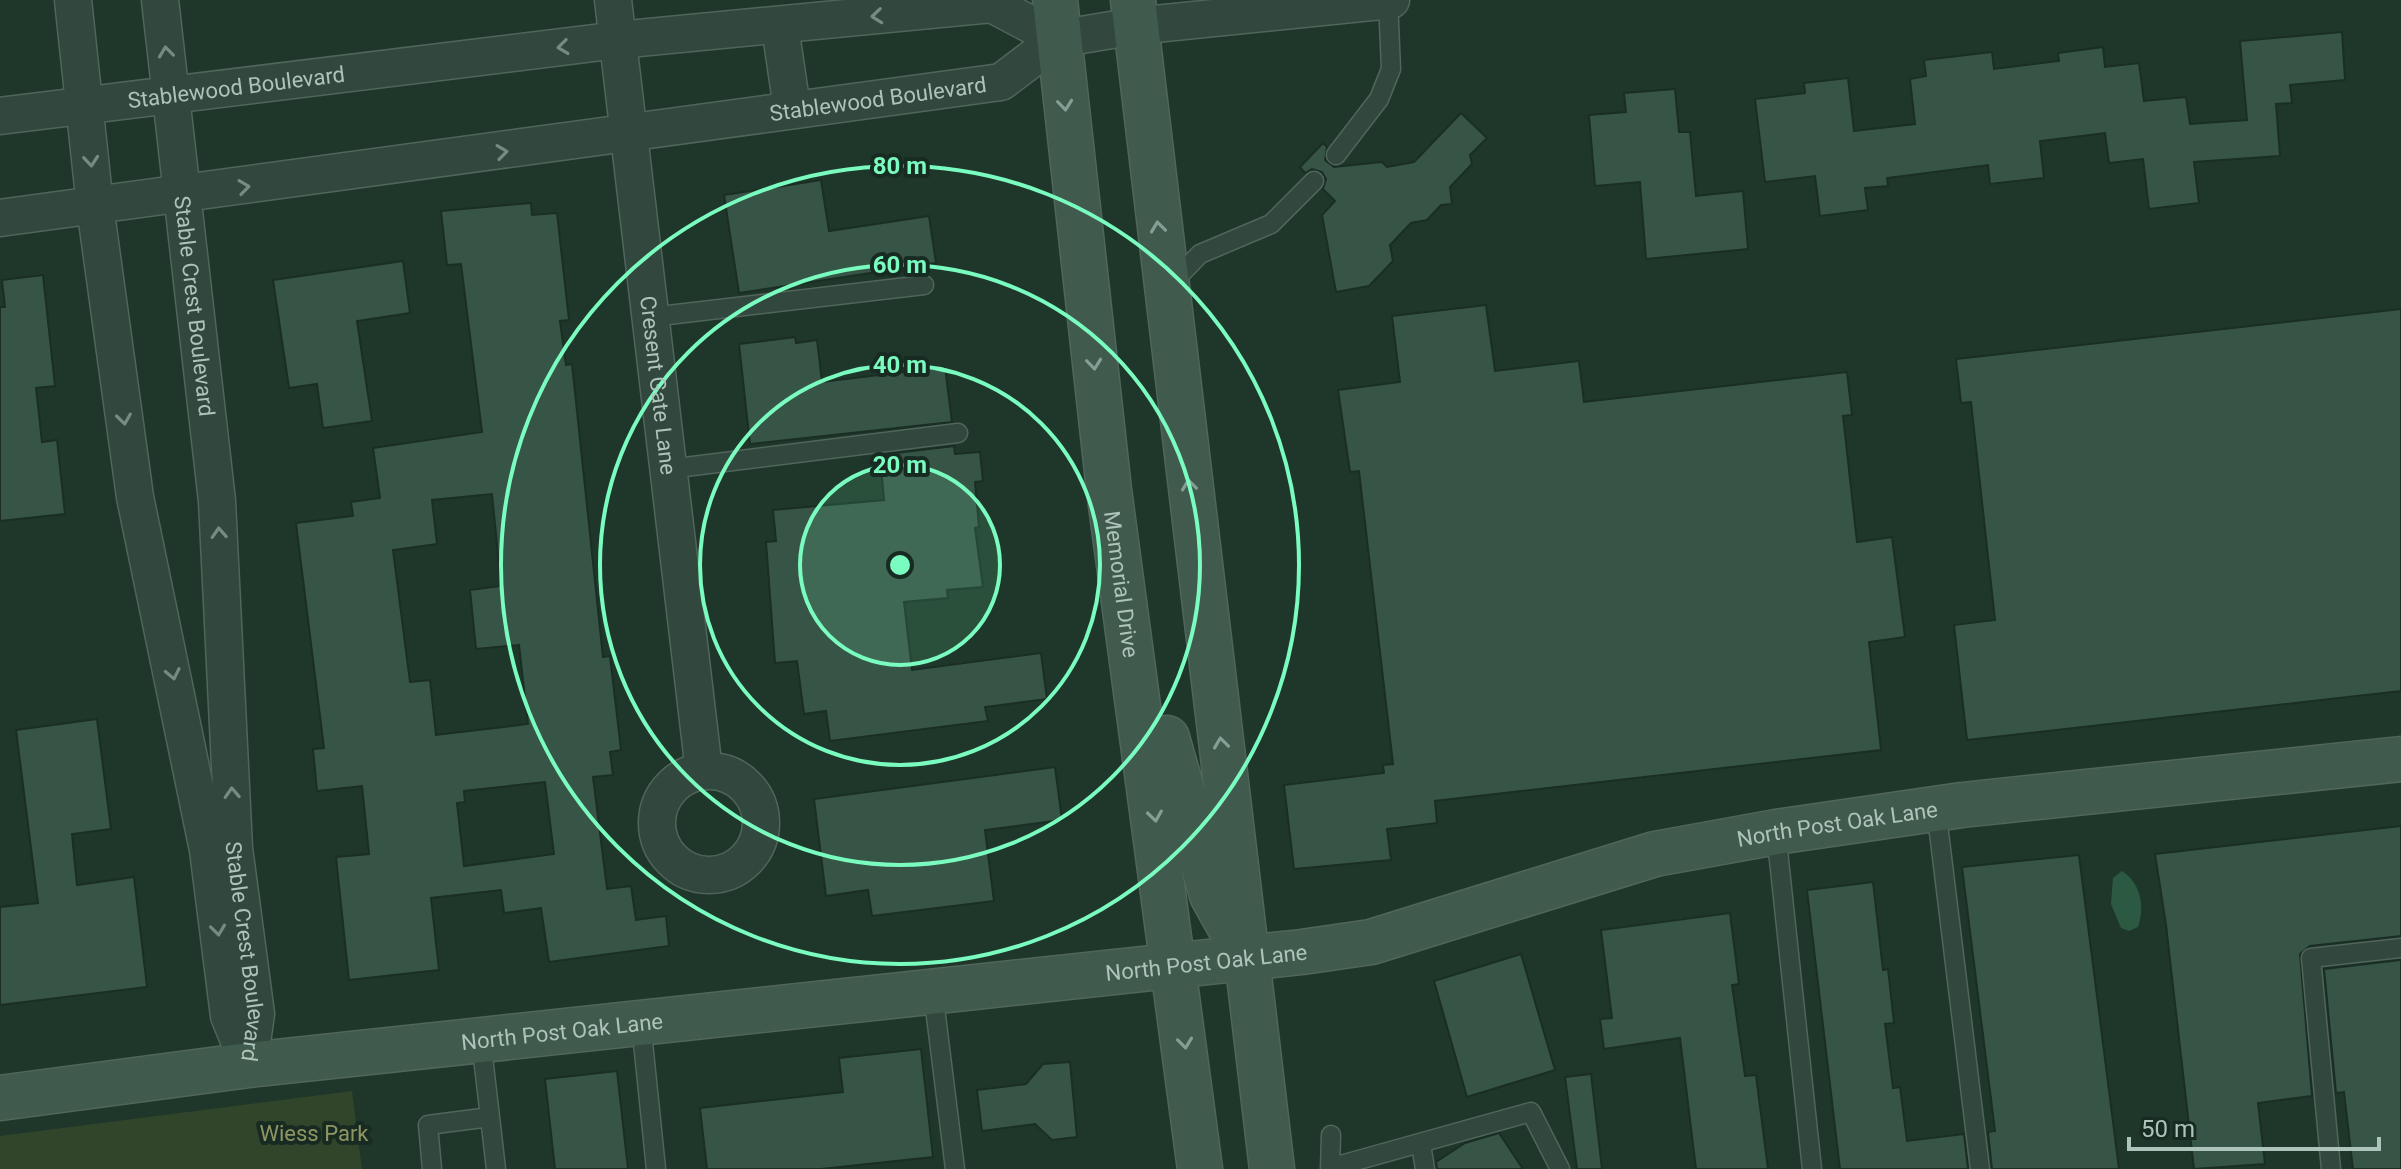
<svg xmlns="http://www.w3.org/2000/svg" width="2401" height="1169" font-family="Roboto,sans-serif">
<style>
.green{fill:#30452a}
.water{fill:#2c5942}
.building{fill:#375546;stroke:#1a2e24;stroke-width:2;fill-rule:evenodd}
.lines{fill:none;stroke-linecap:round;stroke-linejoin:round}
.lane-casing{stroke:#50655b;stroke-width:21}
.street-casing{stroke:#50655b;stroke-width:39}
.secondary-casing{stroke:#50655b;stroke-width:47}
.lane{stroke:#32473d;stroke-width:18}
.street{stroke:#32473d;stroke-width:36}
.secondary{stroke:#405a4e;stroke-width:44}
.oneway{stroke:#758c81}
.oneway2{stroke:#869f94}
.ring{fill:none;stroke:#7afbbf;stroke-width:4}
.labels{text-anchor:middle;stroke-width:8;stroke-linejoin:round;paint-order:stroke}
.street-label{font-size:22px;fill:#acc4b9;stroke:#182b22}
.park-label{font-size:22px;fill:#8e9563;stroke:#182b22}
.centre{fill:#7afbbf;stroke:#182b22;stroke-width:4}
.ring-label{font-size:24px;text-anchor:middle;font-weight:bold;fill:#7afbbf;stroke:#182b22;stroke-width:8;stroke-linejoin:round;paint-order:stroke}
</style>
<rect width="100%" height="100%" fill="#1f372a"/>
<!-- green -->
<path class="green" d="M352,1091L362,1169H0V1136Z"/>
<!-- water -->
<path class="water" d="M2122,871C2141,883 2145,907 2138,927L2129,931L2121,928L2111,904L2113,878Z"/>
<!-- building -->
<path class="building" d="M2342,32L2345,80L2290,85L2292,103L2276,104L2280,156L2194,162L2199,203L2149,209L2143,159L2109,163L2105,133L2040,141L2044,178L1990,184L1988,165L1887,178L1888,186L1865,188L1868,210L1820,216L1815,176L1765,182L1755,99L1805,93L1804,83L1848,78L1854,131L1915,124L1910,79L1926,76L1924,60L1992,52L1994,69L2059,61L2058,53L2103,47L2105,67L2139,63L2144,101L2186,97L2190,124L2247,120L2240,41Z
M1675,89L1679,132H1690L1696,196L1743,191L1748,249L1646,259L1640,182L1595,186L1589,115L1626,112L1624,93Z
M1461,113L1487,138L1470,155L1472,164L1450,187L1452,204L1441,205L1427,220L1411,223L1390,245L1393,261L1369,286L1336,292L1322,215L1335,201L1323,189L1326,179L1322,172L1312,169L1305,173L1300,167L1323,143L1327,147L1325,160L1334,167L1382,162L1387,167L1414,162Z
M821,180L829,231L929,216L936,263L739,293L724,195Z
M531,203L532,215L557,213L569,320L560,321L566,365L572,364L603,657L610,656L621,750L610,752L613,775L593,777L607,889L631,886L636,920L666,916L669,946L549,962L541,908L504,913L501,890L431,898L439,970L349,980L336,857L369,854L362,786L317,791L313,749L324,748L296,523L353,516L351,502L380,498L373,448L482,432L461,264L447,265L441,211ZM492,494L501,586L470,590L476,649L519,645L528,724L436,735L430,680L410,682L393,550L437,544L432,500ZM545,782L554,854L464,866L457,803L465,802L464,791Z
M403,261L410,313L357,321L372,421L323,428L317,384L289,388L273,280Z
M43,275L55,386L36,388L42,442L57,440L65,514L0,521V307H5L2,280Z
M1486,305L1495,371L1579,361L1584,402L1847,372L1852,415L1843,416L1857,542L1892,537L1905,637L1869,642L1881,750L1435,801L1437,823L1387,829L1391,860L1294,869L1284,785L1384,773L1383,765L1393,764L1359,471L1350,472L1338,390L1400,382L1392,316Z
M2401,309V691L1967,740L1954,625L1995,620L1971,402L1961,403L1956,359Z
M795,337L796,343L817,340L822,382L945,367L952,422L750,444L739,344Z
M954,446L955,454L980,452L983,481L975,482L979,527L975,528L983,587L947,590L948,598L904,602L912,670L1041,653L1047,699L985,707L988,721L830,741L826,711L804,714L797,661L775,663L766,542L776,541L773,510L884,500L880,455Z
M97,719L111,829L72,834L77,885L134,877L147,987L0,1005V907L38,903L16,730Z
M1055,767L1062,820L985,830L994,901L872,916L868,890L826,896L814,799Z
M2401,826V936L2310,946L2300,954L2312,1096L2258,1103L2265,1164L2194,1169L2166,925L2155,854Z
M2079,855L2119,1169H1992L1988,1132L1995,1131L1962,867Z
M1873,882L1883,970L1888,969L1894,1023L1885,1024L1893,1088L1900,1087L1907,1141L1964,1134L1968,1169H1840L1807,890Z
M1730,913L1739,984L1732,985L1745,1076L1756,1075L1768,1169H1696L1680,1038L1604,1049L1600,1019L1612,1018L1601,930Z
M1521,954L1555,1070L1467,1097L1434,981Z
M2401,960V1169H2353L2344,1092L2336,1093L2324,969Z
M921,1049L933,1157L821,1169H707L700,1108L843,1092L839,1058Z
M1070,1062L1077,1137L1052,1140L1035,1124L982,1131L977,1090L1026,1084L1043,1064Z
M617,1071L628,1169H555L545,1079Z
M1591,1074L1602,1169H1577L1565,1077Z
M1499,1133L1523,1169H1437L1436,1162L1465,1143Z"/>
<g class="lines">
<!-- lane casing -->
<g class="lane-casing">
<path id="lane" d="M1336,155L1379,99L1391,69L1388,0
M1170,285L1200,254L1271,224L1314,181
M651,317L924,285
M669,469L958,433
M1936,808L1980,1169
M1776,832L1812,1169
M933,992L955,1169
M641,1023L656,1169
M481,1040L496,1169
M1421,1144L1425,1169
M1330,1168L1531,1112L1560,1169
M432,1169L428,1125L490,1117
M1330,1169L1331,1135
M2331,1169L2311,958L2401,948"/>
</g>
<!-- street casing -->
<g class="street-casing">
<g id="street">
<path d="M73,0L95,206L135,497L208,850L229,1016L249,1065"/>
<path id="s1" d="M160,0L217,501L234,848L256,1014L249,1063"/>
<path id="s2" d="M613,0L704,771"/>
<path d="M780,27L792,108"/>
<path id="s3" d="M0,116L618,40L992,4L1058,39"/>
<path id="s4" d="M0,218L1001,82L1058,39L1135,26L1391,0"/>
<circle cx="709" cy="823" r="52"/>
</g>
</g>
<!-- secondary casing -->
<g class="secondary-casing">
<g id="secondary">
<path id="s5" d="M1055,0L1109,490L1200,1169"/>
<path d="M1133,0L1272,1169"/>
<path d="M1167,738L1212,895L1231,929"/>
<path id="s6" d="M0,1098L249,1065L1302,952L1371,942L1655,854L1776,832L1962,805L2401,759"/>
</g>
</g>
<!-- lane -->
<use href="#lane" class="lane"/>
<!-- street -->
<use href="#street" class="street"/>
<!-- secondary -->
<use href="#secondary" class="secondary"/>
</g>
<!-- one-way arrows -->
<defs><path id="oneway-chevron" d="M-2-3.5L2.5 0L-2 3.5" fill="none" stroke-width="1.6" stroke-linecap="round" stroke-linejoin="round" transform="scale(2)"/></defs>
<g class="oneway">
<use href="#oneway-chevron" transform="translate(877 16) rotate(174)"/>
<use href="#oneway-chevron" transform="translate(563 47) rotate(173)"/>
<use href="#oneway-chevron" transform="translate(166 52) rotate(-97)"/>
<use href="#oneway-chevron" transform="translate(502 152) rotate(-8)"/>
<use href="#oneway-chevron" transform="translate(91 161) rotate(85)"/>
<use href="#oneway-chevron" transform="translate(244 187) rotate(-8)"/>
<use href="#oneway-chevron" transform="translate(124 419) rotate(82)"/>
<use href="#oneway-chevron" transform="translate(219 533) rotate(-93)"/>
<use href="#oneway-chevron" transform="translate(173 674) rotate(78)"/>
<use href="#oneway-chevron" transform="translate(232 793) rotate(-93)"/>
<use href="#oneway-chevron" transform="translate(218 930) rotate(83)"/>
</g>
<g class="oneway2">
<use href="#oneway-chevron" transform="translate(1065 105) rotate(84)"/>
<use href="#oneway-chevron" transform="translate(1158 227) rotate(-97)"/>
<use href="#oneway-chevron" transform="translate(1094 364) rotate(84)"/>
<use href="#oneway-chevron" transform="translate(1189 485) rotate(-97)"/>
<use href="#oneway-chevron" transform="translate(1221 743) rotate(-97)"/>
<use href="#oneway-chevron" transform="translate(1155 816) rotate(82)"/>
<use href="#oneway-chevron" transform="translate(1185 1043) rotate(83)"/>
</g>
<!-- distance rings -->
<circle cx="900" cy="565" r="100" fill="#7afbbf" fill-opacity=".12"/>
<g class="ring">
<circle cx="900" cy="565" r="100"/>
<circle cx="900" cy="565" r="200"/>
<circle cx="900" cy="565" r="300"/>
<circle cx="900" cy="565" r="399"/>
</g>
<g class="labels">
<!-- street labels -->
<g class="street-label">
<text dy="8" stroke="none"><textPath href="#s3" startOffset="238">Stablewood Boulevard</textPath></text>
<text dy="8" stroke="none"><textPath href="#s4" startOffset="886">Stablewood Boulevard</textPath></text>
<text dy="8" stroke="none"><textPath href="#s1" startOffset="308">Stable Crest Boulevard</textPath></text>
<text dy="8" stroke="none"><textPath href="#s2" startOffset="388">Cresent Gate Lane</textPath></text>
<text dy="8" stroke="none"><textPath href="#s5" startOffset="588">Memorial Drive</textPath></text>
<text dy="8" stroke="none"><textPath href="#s6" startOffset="1862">North Post Oak Lane</textPath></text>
<text dy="8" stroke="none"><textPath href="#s1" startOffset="956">Stable Crest Boulevard</textPath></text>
<text dy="8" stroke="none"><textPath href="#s6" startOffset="1214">North Post Oak Lane</textPath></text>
<text dy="8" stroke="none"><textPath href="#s6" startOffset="566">North Post Oak Lane</textPath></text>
</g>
<!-- park labels -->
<g class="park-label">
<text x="314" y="1141">Wiess Park</text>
</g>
</g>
<circle cx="900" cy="565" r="12" class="centre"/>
<g class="ring-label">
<text x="900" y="174">80 m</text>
<text x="900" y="273">60 m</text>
<text x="900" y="373">40 m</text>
<text x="900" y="473">20 m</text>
</g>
<!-- scale -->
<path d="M2129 1137v12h250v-12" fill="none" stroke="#acc4b9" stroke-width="4"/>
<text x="2141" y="1137" font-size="24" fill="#acc4b9" stroke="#182b22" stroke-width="6" paint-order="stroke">50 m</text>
</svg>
